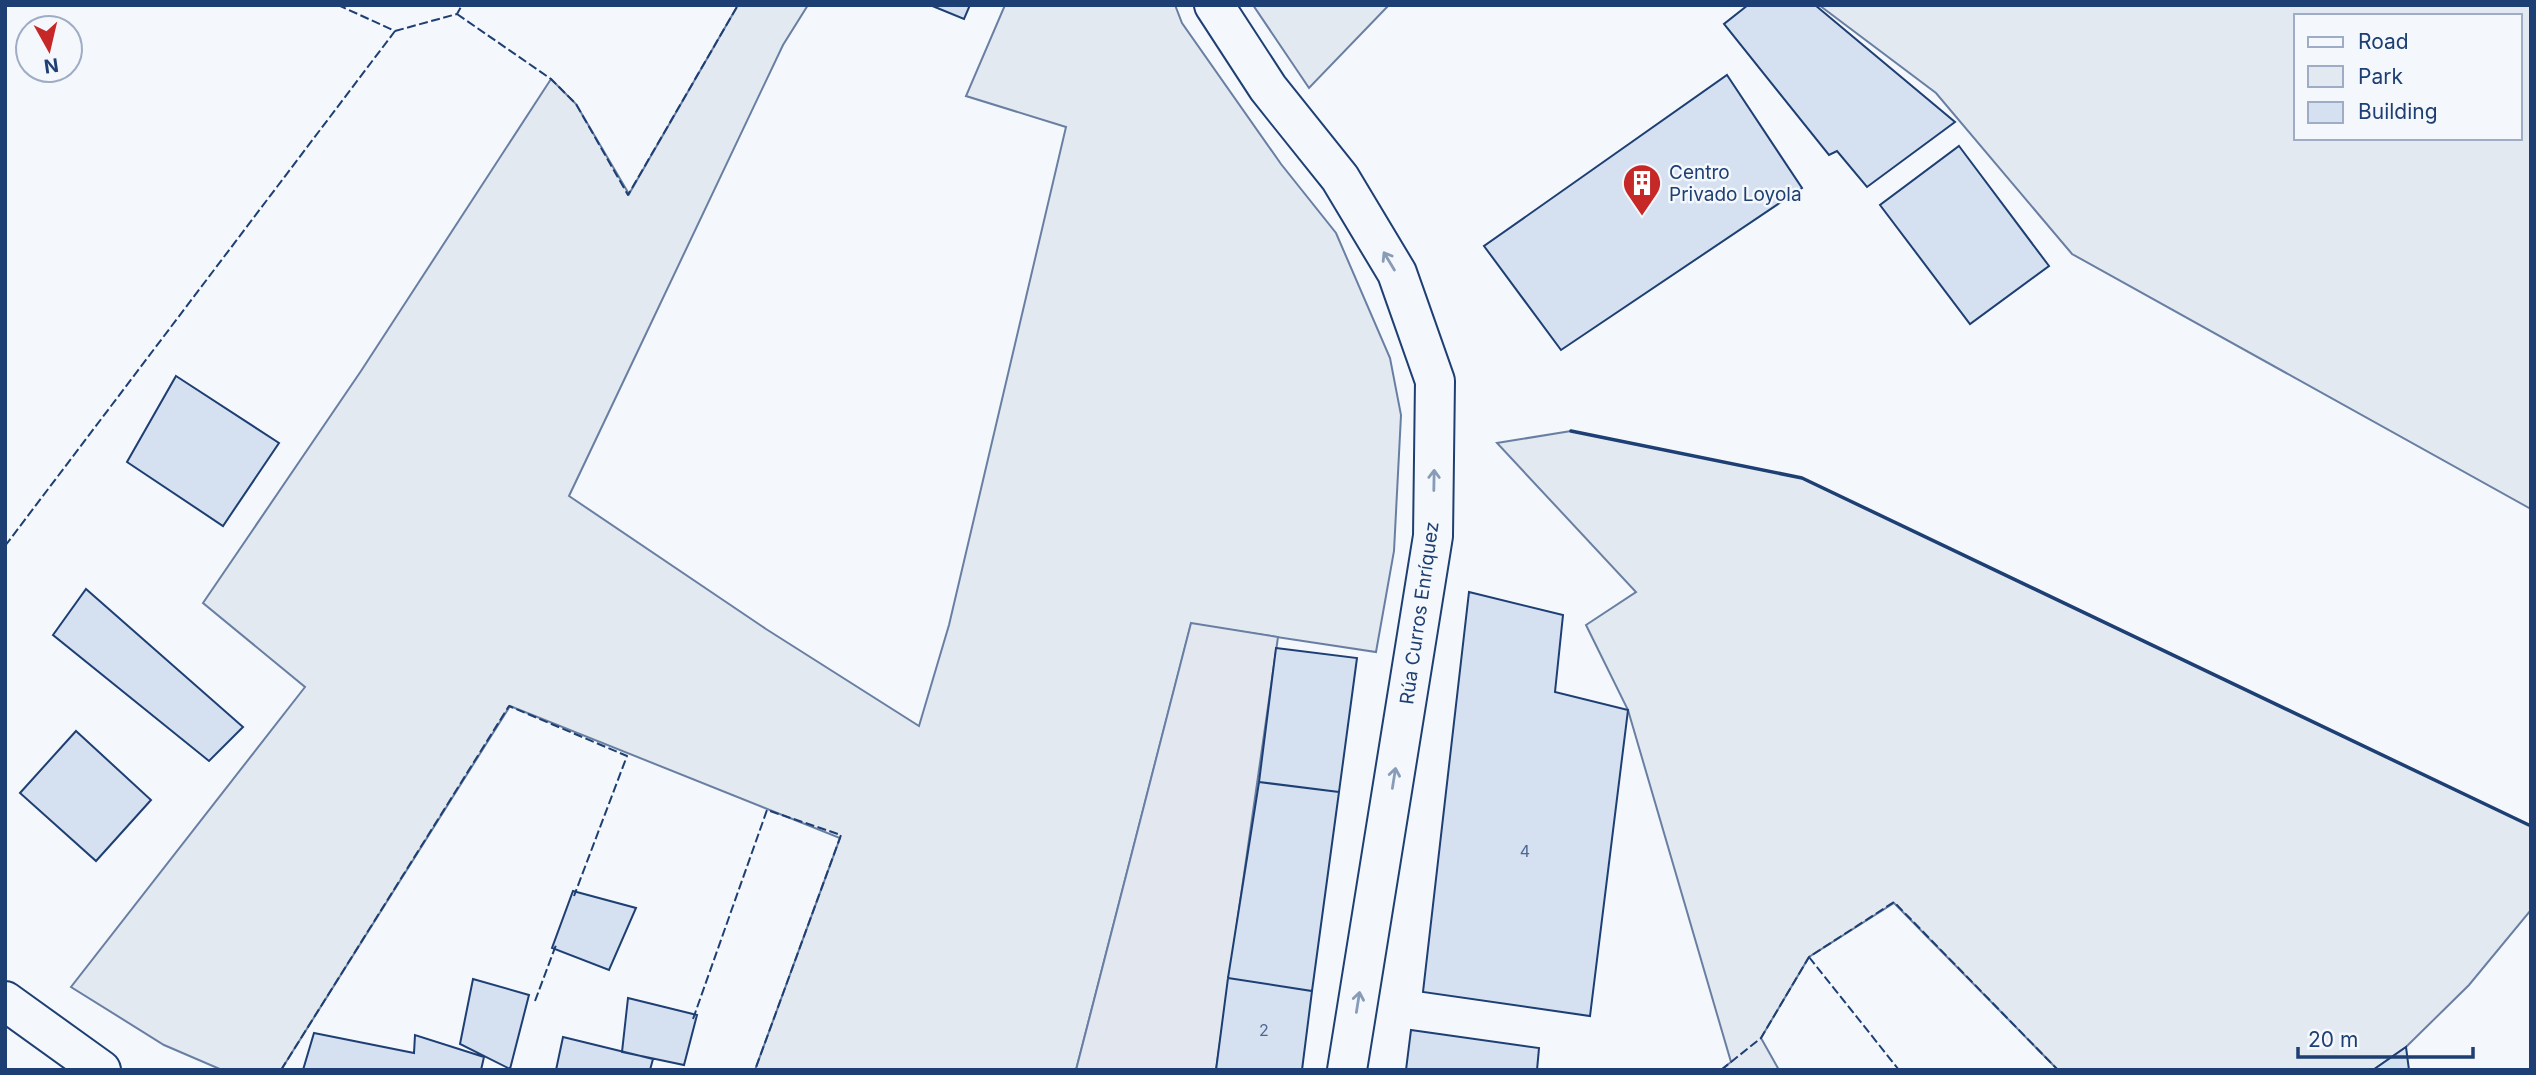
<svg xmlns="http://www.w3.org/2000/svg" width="2536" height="1075" font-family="Inter,sans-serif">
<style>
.green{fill:#e3e9f0;stroke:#687fa3;stroke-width:2;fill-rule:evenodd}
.parking{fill:#e3e8f0;stroke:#687fa3;stroke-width:2}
.building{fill:#d5e0f0;stroke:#1d3f73;stroke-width:2}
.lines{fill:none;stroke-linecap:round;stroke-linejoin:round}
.minor-casing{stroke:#1d3f73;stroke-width:42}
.tertiary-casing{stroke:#1d3f73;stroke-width:42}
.minor{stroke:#f4f7fb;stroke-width:38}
.tertiary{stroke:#f4f7fb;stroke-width:38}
.fence{stroke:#1d3f73;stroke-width:2;stroke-dasharray:9 3.5;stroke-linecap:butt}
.wall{stroke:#1d3f73;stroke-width:3.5}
.oneway{stroke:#889bb7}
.labels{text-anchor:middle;stroke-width:5;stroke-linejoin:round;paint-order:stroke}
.number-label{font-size:16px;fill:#4b6792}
.poi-label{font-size:19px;fill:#1d3f73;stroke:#f4f7fb;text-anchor:start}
.street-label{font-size:19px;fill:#1d3f73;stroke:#f4f7fb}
</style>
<rect width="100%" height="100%" fill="#f4f7fb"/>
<!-- green -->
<path class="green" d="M738,5H808L783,45L569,496L766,629L919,726L949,625L1066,127L966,96L1005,5H1175L1182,23L1281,164L1336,233L1390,358L1401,415L1394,551L1376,652L1191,624L1076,1070H755L840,838L510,706L281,1070H222L164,1045L71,987L305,687L203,603L361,371L551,79L576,104L629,194Z
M1253,5H1389L1309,88Z
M1819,5H2531V509L2072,254L1936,93ZM2296,16H2520V138H2296Z
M1571,431L1802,478L2531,826V910L2469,985L2406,1047L2373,1070H2058L1894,903L1809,957L1761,1038L1779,1070H1721L1731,1062L1628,710L1586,625L1636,592L1497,443Z"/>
<!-- parking -->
<path class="parking" d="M1191,623L1278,637L1216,1070H1076Z"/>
<!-- building -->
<path class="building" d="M930,5H970L964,19Z
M1748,5H1815L1955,122L1867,187L1837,151L1829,155L1724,24Z
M1727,75L1802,188L1561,350L1484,246Z
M1959,146L2049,266L1970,324L1880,205Z
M176,376L279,443L223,526L127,462Z
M86,589L243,727L209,761L53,635Z
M1469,592L1563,615L1555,692L1628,710L1590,1016L1423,992Z
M1276,648L1357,658L1339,792L1259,782Z
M76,731L151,800L96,861L20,793Z
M1259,782L1339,792L1312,991L1228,978Z
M573,891L636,908L609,970L552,948Z
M1228,978L1312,991L1302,1070H1216Z
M473,979L529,995L510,1069L460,1044Z
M628,998L697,1015L684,1065L622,1052Z
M1411,1030L1539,1048L1537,1070H1406Z
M314,1033L414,1053L415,1035L484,1057L481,1070H303Z
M563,1037L653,1059L650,1070H556Z
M2406,1047L2409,1070H2373Z"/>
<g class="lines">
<!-- minor casing -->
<g class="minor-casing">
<path id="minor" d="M1214,5L1268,88L1340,178L1397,273L1435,381L1433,536L1347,1070"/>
</g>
<!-- tertiary casing -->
<g class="tertiary-casing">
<path id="tertiary" d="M5,1001L101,1070"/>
</g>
<!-- minor -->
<use href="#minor" class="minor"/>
<!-- tertiary -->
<use href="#tertiary" class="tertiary"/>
<!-- fence -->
<path class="fence" d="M457,14L551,79L576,104L628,195L738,5
M395,31L457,14L462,5
M5,546L395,31L338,5
M1809,957L1899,1070
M535,1001L556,945
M693,1019L767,810L841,835L755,1070
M281,1070L509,706L627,756L574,896
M1721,1070L1761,1038L1809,957L1894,902L2058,1070"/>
<!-- wall -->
<path class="wall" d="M1571,431L1802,478L2531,826"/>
</g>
<!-- one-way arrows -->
<defs><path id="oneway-shaft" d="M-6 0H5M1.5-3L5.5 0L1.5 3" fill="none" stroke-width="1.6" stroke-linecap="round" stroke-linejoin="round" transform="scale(1.75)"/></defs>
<g class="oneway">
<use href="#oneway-shaft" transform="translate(1389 261) rotate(-121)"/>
<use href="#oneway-shaft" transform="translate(1434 480) rotate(-89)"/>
<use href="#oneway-shaft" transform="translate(1394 778) rotate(-81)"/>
<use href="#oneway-shaft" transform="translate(1358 1002) rotate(-81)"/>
</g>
<!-- icons -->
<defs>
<g id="building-pin" transform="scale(2.0125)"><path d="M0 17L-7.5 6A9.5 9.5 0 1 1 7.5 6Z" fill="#c62828" stroke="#f4f7fb"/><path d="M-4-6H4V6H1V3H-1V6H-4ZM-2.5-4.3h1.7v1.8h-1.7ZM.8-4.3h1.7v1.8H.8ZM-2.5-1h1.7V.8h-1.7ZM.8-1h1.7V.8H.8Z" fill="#fff"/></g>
</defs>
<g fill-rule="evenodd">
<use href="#building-pin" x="1642" y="183"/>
</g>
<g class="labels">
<!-- number labels -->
<g class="number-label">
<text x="1525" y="857">4</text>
<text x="1264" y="1036">2</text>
</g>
<!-- poi labels -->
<g class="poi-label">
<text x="1669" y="179">Centro<tspan x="1669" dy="22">Privado Loyola</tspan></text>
</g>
<!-- street labels -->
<g class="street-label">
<text transform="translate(1419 613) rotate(-82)" y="7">Rúa Curros Enríquez</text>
</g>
</g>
<!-- border -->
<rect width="2536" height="1075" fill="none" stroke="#1d3f73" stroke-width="14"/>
<!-- legend -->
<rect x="2294" y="14" width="228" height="126" fill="#f4f7fb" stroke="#9eadc5" stroke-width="2"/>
<rect x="2308" y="37" width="35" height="10" fill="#f4f7fb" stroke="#9eadc5" stroke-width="2"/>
<text x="2358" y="49" font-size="21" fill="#1d3f73">Road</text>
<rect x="2308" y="66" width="35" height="21" fill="#e3e9f0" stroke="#9eadc5" stroke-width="2"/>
<text x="2358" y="84" font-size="21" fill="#1d3f73">Park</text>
<rect x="2308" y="102" width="35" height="21" fill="#d5e0f0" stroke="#9eadc5" stroke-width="2"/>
<text x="2358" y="119" font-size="21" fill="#1d3f73">Building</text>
<!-- north arrow -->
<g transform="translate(49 49) rotate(172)"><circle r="33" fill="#f4f7fb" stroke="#9eadc5" stroke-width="2"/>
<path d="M0-5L12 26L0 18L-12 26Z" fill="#c62828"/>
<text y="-10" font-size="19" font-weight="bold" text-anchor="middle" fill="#1d3f73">N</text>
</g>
<!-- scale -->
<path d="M2298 1047v10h175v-10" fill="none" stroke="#1d3f73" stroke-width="3.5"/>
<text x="2308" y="1047" font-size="21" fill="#1d3f73" stroke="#f4f7fb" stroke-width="5" paint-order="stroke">20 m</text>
</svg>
